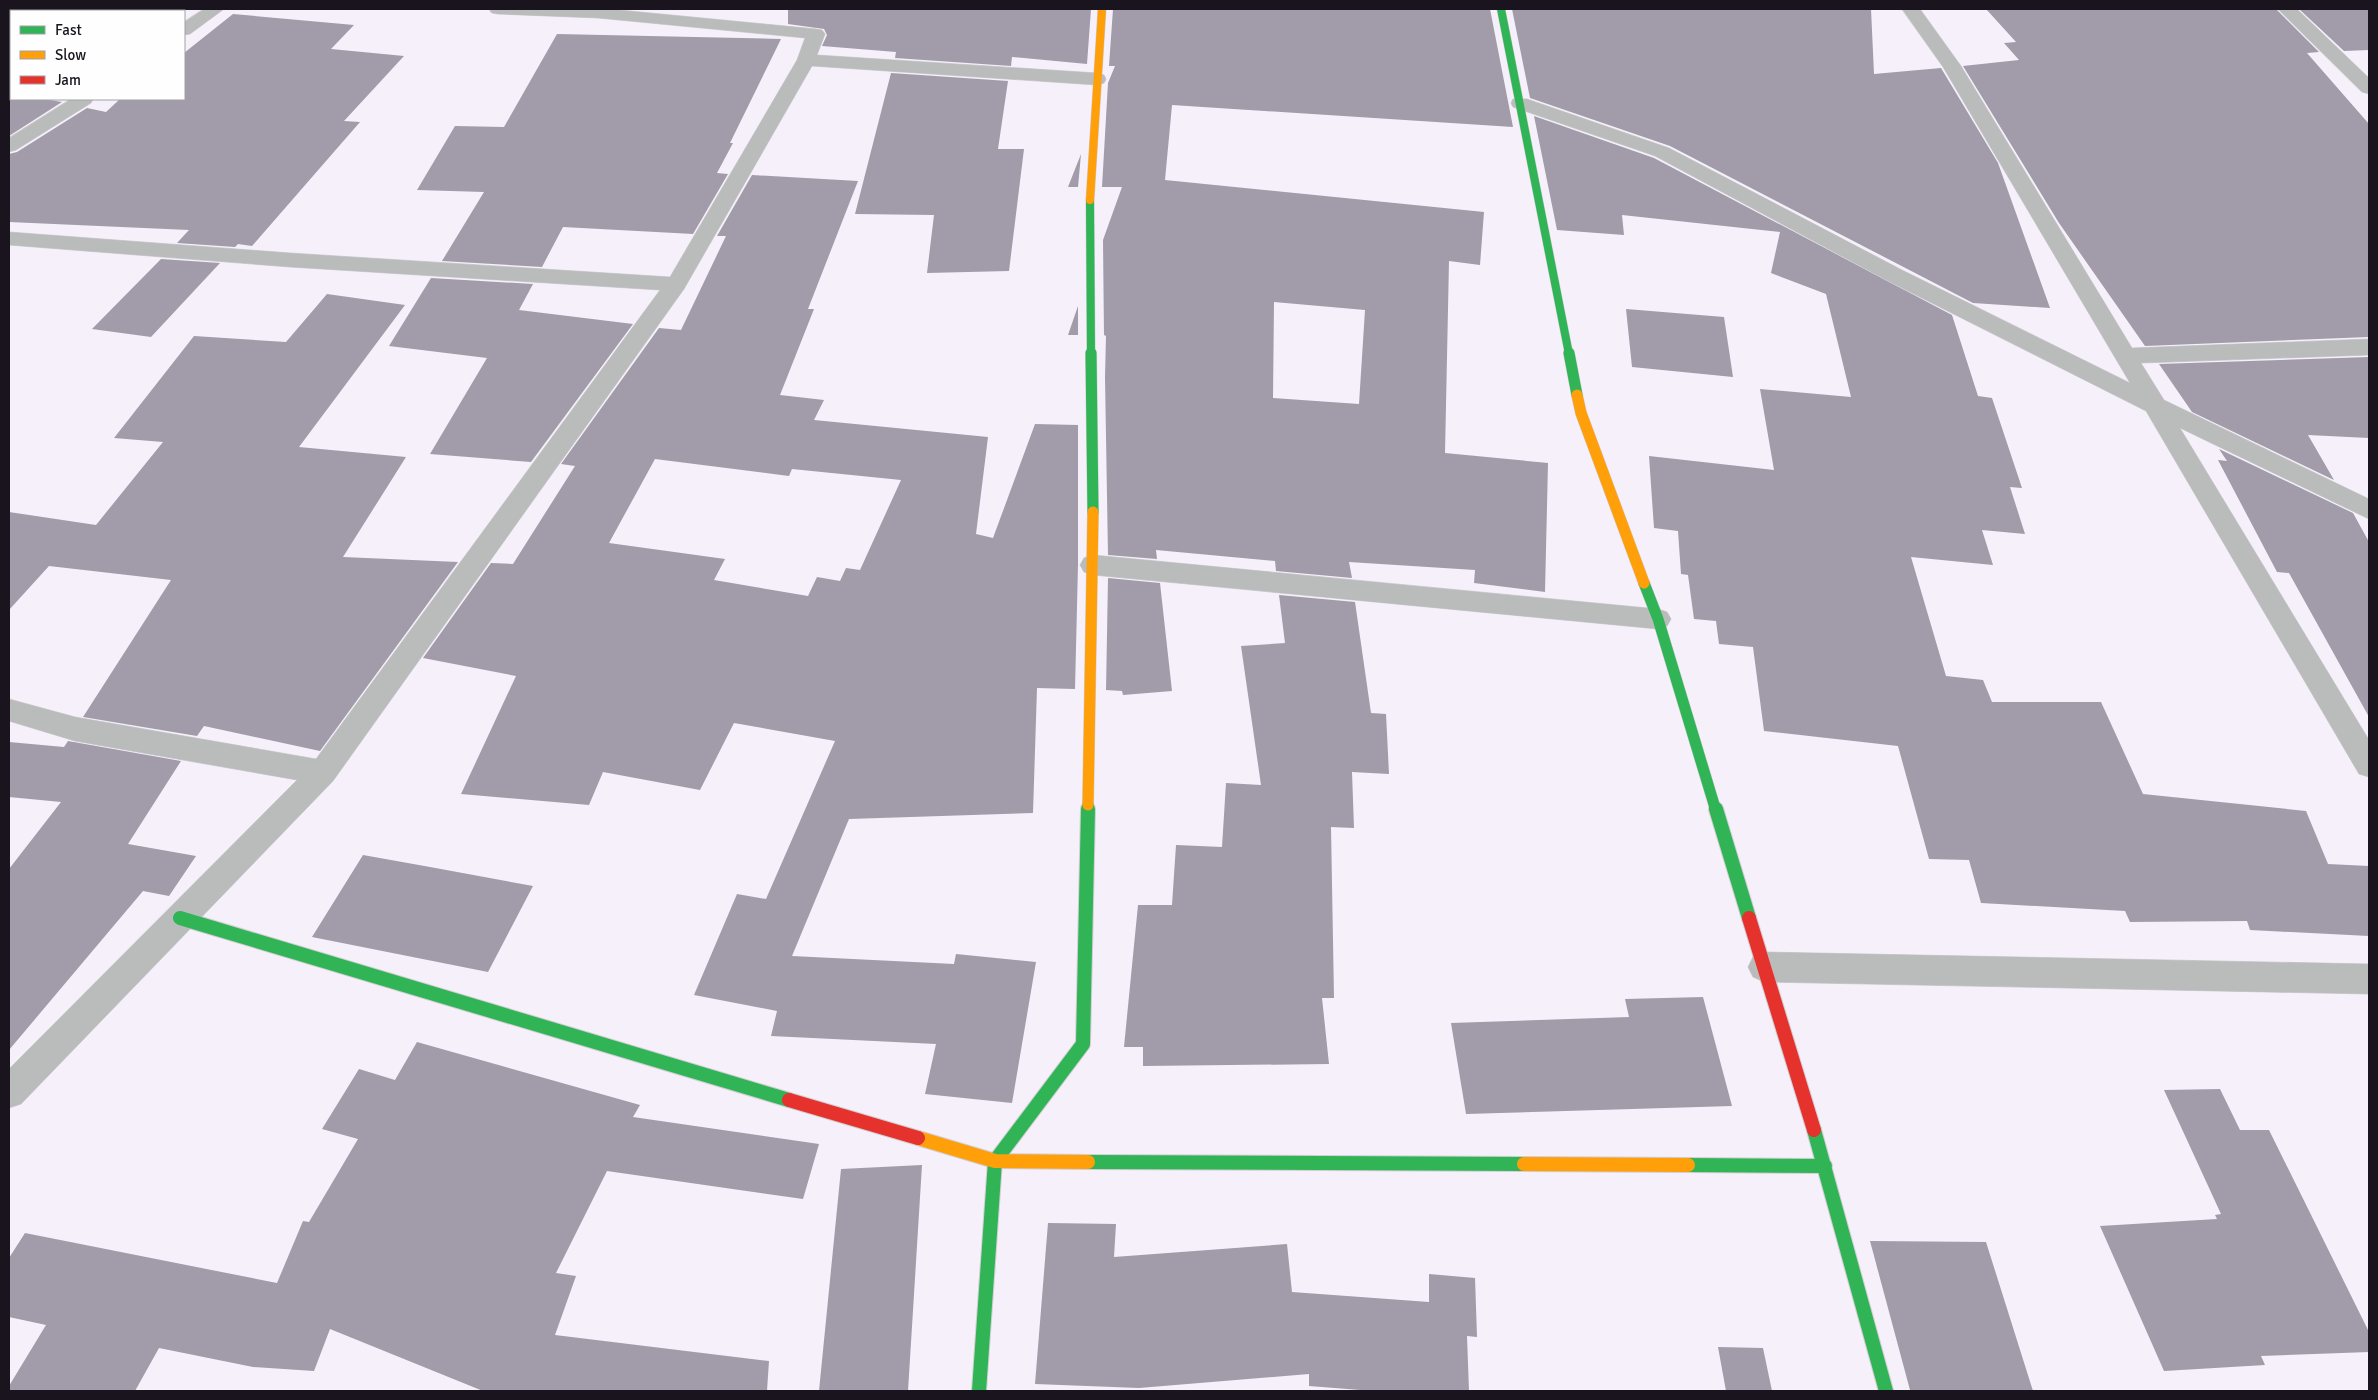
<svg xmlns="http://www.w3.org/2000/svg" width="2378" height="1400" font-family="Signika,sans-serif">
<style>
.building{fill:#a29ba9;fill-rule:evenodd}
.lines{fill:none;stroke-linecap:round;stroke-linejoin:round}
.street-casing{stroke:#d2ced5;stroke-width:1}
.fast-far2-casing{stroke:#d2ced5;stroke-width:9}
.fast-far1-casing{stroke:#d2ced5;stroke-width:12}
.fast-casing{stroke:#d2ced5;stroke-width:16}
.slow-far2-casing{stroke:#d2ced5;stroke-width:9}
.slow-far1-casing{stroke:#d2ced5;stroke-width:12}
.slow-casing{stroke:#d2ced5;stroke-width:16}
.jam-casing{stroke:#d2ced5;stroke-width:16}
.street{fill:#babcbc;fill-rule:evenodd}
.fast-far2{stroke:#30b455;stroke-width:8}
.fast-far1{stroke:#30b455;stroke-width:11}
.fast{stroke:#30b455;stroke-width:14}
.slow-far2{stroke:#ff9f0a;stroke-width:8}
.slow-far1{stroke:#ff9f0a;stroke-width:11}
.slow{stroke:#ff9f0a;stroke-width:14}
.jam{stroke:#e5322d;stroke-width:14}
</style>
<rect width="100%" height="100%" fill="#f5f0f9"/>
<!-- building -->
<path class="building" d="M788,9H1091L1087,64L1012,57L1011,66L895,58L896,52L822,46L827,35L824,29L788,24Z
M1113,9H1490L1513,127L1172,105L1165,180L1484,212L1480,265L1449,261L1445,453L1548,463L1545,592L1474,583L1475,570L1349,562L1352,578L1276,571L1275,561L1156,550L1157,559L1108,555L1105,377L1106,336L1104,335L1103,240L1122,187H1102L1108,83L1115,66H1109ZM1274,302L1365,310L1359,404L1273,398Z
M1512,9H1871L1874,74L1941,68L1998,163L2050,308L1973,303L1670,146L1530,98Z
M1986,9H2276L2319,52L2307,53L2369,124V337L2145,346L2059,223L1963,66L2019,60L2004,43L2016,42Z
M2299,9H2369V50L2344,51Z
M233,14L354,25L331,49L404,56L344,121L360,122L252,246L238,244L235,247L177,243L189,230L9,222V154L17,152L87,108L106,112L120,99H184V53Z
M557,34L781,39L730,143H733L717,173L728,174L693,234L563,227L542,267L442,261L484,192L417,190L455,126L504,127Z
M891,73L1008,81L998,149H1024L1009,271L927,273L934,215L855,214Z
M9,91L11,92V99H44L62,102L9,136Z
M1534,116L1654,158L1952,315L1978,396L1992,398L2022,488L2010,487L2025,534L1982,530L1993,565L1911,557L1946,676L1983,680L1992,702H2101L2143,794L2306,811L2328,864L2369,866V936L2250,930L2247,921L2130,922L2125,911L1981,903L1969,860L1929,859L1898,746L1764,731L1753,647L1719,644L1716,621L1694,619L1688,575L1681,574L1678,531L1654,528L1649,456L1774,470L1760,389L1851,397L1826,294L1771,273L1780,232L1622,215L1624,235L1557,230Z
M1081,154L1078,187H1068Z
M752,175L858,181L808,309H814L780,395L824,400L814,420L988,437L976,534L993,538L1035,424L1078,425V565L1075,689L1037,688L1033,813L849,819L792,956L954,964L956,954L1036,962L1012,1103L925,1094L936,1044L771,1036L777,1011L694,995L737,894L766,899L835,741L734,723L700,790L603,772L589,805L461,794L516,676L423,658L491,563L513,564L575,466L561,464L659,328L681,330L726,236H717ZM655,459L789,476L792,469L901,480L860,570L846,568L840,581L817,577L808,596L714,580L725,559L609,543Z
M161,259L220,263L151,337L92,329Z
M431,278L533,284L519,310L633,324L531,462L430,454L487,358L389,346Z
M327,294L405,305L299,447L406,457L343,557L458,562L320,751L204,726L197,736L83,717L171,580L49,566L9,610V512L96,525L163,442L114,438L194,336L286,342Z
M1078,306V335H1068Z
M1626,309L1724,317L1733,377L1632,367Z
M2369,357V438L2308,435L2334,480L2192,412L2159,364Z
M2219,449L2353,513L2369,542V717L2289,573L2277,572L2218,460L2227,461Z
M1108,578L1160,583L1172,691L1123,695L1122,691L1106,690Z
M1279,595L1355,602L1371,713L1386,714L1389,774L1352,772L1354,828L1331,827L1334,998H1322L1329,1064L1143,1066V1047H1124L1138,905H1172L1176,845L1222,847L1226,783L1261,785L1241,646L1285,643Z
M68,741L181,761L128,844L196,856L169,896L143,891L9,1050V869L61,802L9,797V742L64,747Z
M363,855L430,867L533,886L488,972L312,937Z
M1703,997L1732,1106L1466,1114L1451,1023L1629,1017L1625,999Z
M417,1042L640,1105L633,1117L819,1144L803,1199L607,1171L556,1273L576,1276L555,1335L769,1361L767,1391H483L330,1329L314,1371L253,1367L159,1348L135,1391H9V1386L46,1325L9,1317V1258L25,1233L277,1283L303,1221L309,1222L358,1139L322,1129L359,1069L395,1080Z
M2220,1089L2240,1130H2269L2369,1332V1352L2261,1356L2265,1365L2164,1371L2100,1226L2217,1219L2215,1215L2221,1214L2164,1090Z
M922,1165L908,1391H819L841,1169Z
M1048,1223L1116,1224L1114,1257L1287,1244L1292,1292L1429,1302V1274L1475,1278L1477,1337L1467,1336L1469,1391H1373L1309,1386V1374L1139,1388L1035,1384Z
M1870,1241L1986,1242L2033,1391L1910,1390Z
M1718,1347L1763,1348L1772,1391H1726Z"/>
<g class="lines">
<!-- street casing -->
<g class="street-casing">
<path id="street" d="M204,9H224L190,34L184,35V22Z
M489,9H609L816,29L822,30L825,34L817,55L1097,73L1104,75L1106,79L1104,83L1097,85L812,66L684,289L333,781L21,1104L9,1108V1069L297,780L75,741L9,721V699L75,717L316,759L660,290L290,267L9,245V232L290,253L670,277L797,60L805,38L598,18L498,14L492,13Z
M1902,9H1920L1961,66L2132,348L2369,339V355L2141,363L2164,400L2369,499V519L2180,428L2369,740V777L2359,774L2146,411L1886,280L1655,156L1513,107L1511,103L1513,99H1527L1669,148L1902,270L2130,383L1943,67Z
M2278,9H2297L2369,78V94L2362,92Z
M71,99H93L91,103L16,150L9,152V138Z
M1093,555L1658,609L1667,612L1671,619L1667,626L1658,629L1093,575L1084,572L1080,565L1084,558Z
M1764,952L2369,964V994L1764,982L1753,977L1748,967L1753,957Z"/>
</g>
<!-- fast-far2 casing -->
<g class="fast-far2-casing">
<path id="fast-far2" d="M1501,9L1569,354
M1090,200L1091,354"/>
</g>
<!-- fast-far1 casing -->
<g class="fast-far1-casing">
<path id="fast-far1" d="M1091,353L1093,512
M1569,353L1577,395
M1644,583L1658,619L1716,811
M1088,811V805"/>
</g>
<!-- fast casing -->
<g class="fast-casing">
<path id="fast" d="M1716,809L1749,918
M180,918L789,1100
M1814,1130L1886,1391
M1088,1162L1524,1164
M1688,1165L1825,1166
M979,1391L995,1161L1083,1044L1088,809"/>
</g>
<!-- slow-far2 casing -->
<g class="slow-far2-casing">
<path id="slow-far2" d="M1090,200L1102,9"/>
</g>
<!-- slow-far1 casing -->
<g class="slow-far1-casing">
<path id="slow-far1" d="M1577,395L1581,413L1644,583
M1088,805L1093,512"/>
</g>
<!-- slow casing -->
<g class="slow-casing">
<path id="slow" d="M918,1138L995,1161L1088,1162
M1524,1164L1688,1165"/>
</g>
<!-- jam casing -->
<g class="jam-casing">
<path id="jam" d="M1749,918L1814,1130
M789,1100L918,1138"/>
</g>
<!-- street -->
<use href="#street" class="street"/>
<!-- fast-far2 -->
<use href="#fast-far2" class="fast-far2"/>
<!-- fast-far1 -->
<use href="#fast-far1" class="fast-far1"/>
<!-- fast -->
<use href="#fast" class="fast"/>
<!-- slow-far2 -->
<use href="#slow-far2" class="slow-far2"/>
<!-- slow-far1 -->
<use href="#slow-far1" class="slow-far1"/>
<!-- slow -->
<use href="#slow" class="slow"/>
<!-- jam -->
<use href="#jam" class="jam"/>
</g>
<!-- border -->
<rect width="2378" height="1400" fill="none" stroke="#19141d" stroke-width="20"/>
<!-- legend -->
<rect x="10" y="10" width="175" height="90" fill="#fefefe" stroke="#a2a0a4"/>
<rect x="20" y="26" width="25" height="8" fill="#30b455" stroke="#a2a0a4"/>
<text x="55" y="35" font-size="15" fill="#19141d">Fast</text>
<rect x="20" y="51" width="25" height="8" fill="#ff9f0a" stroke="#a2a0a4"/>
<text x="55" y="60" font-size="15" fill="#19141d">Slow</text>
<rect x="20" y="76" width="25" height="8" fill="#e5322d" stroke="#a2a0a4"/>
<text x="55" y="85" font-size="15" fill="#19141d">Jam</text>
</svg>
